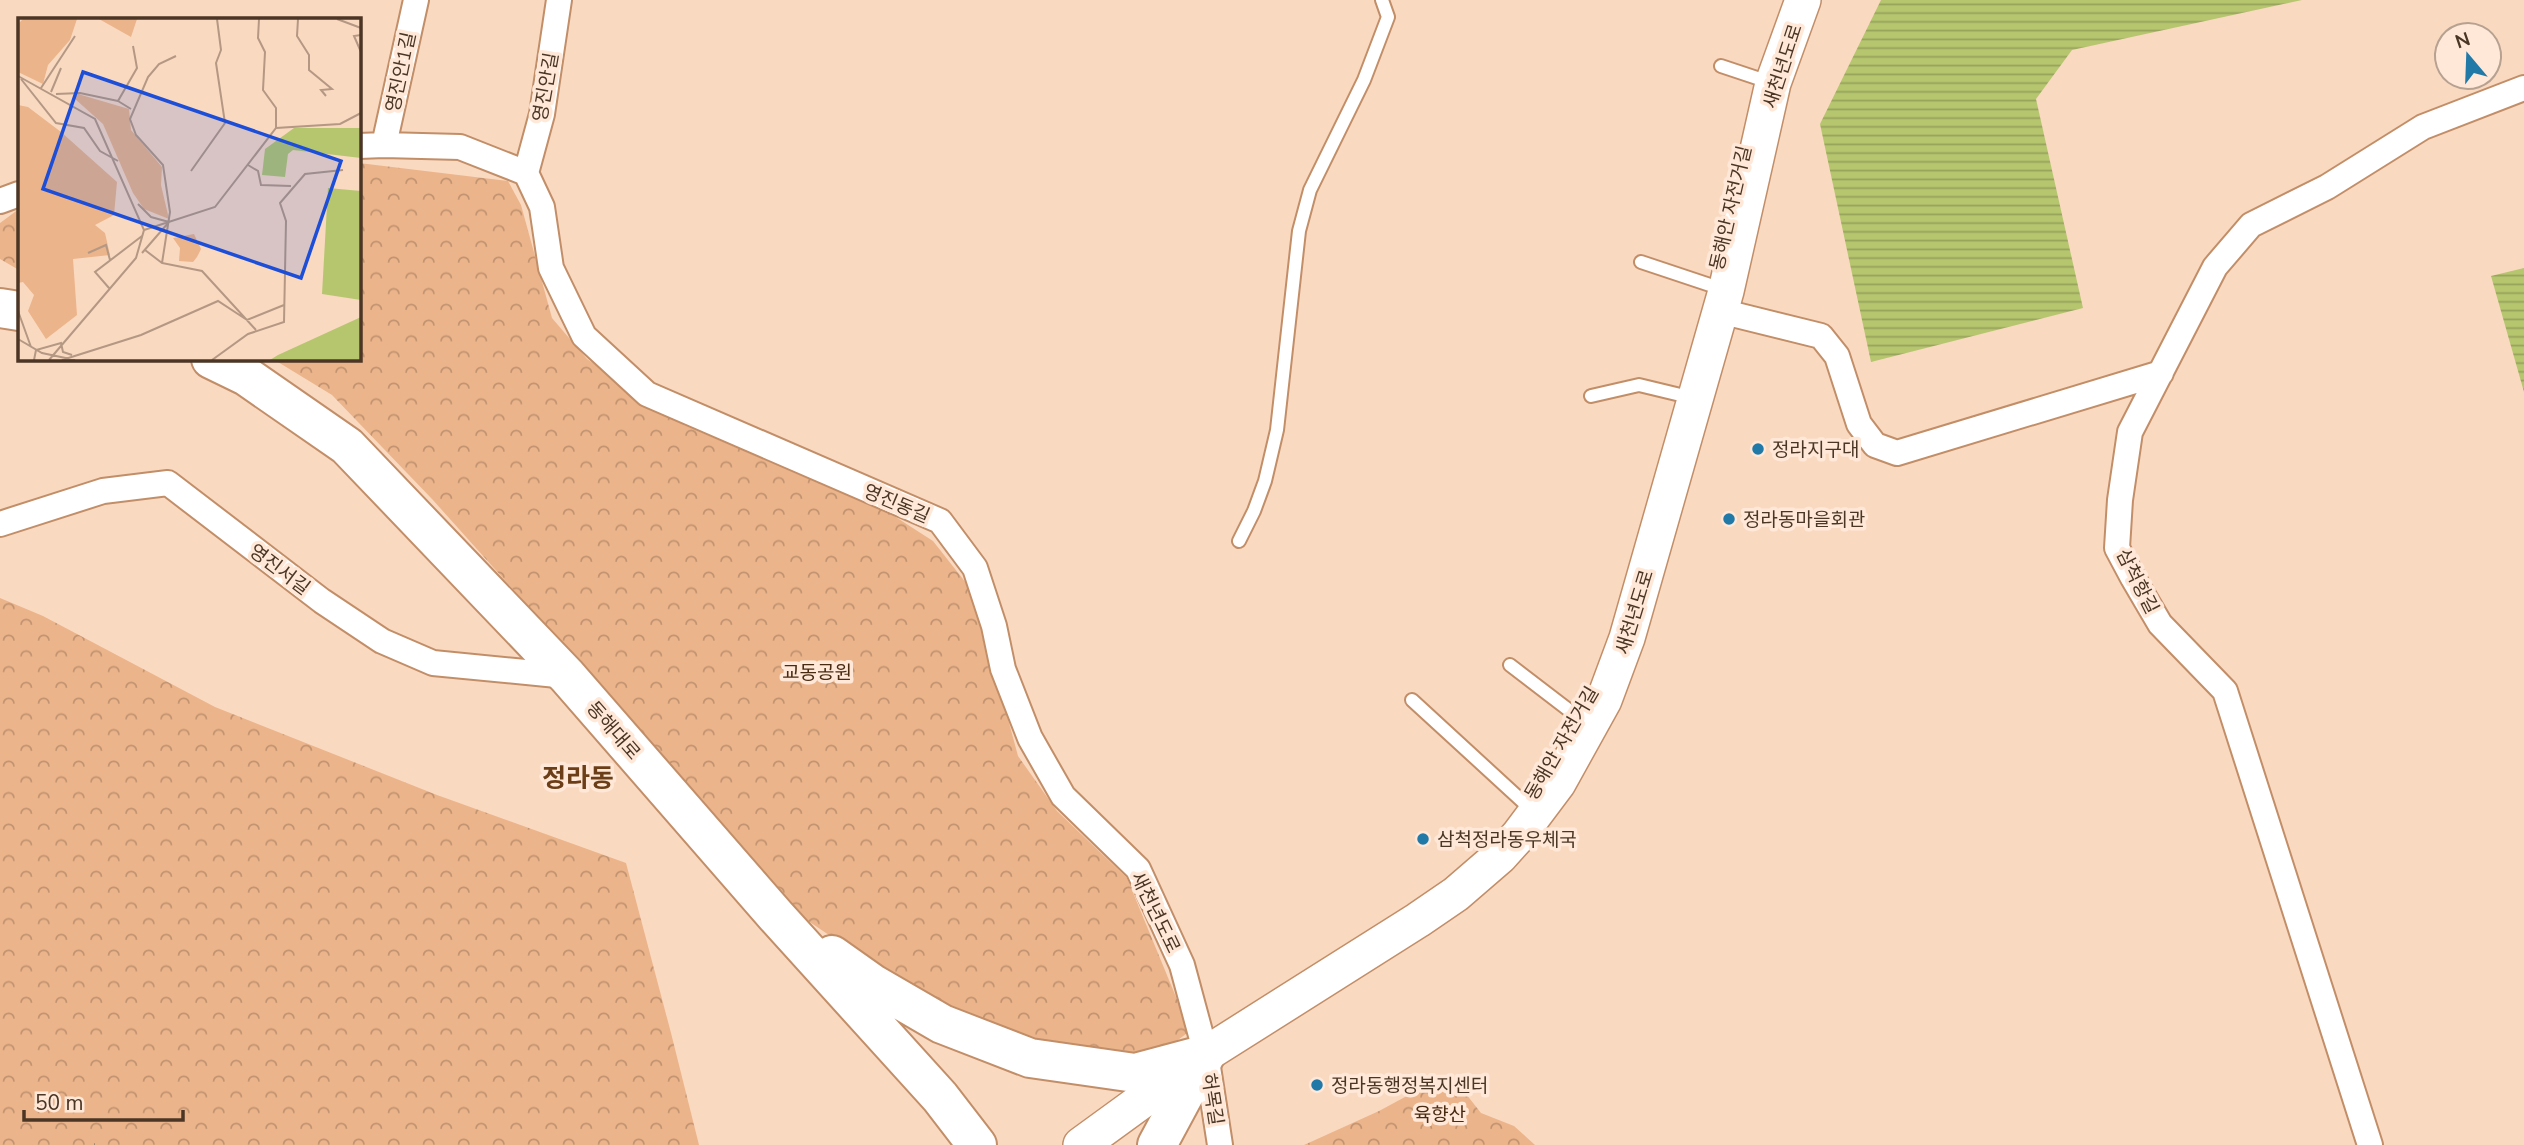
<svg xmlns="http://www.w3.org/2000/svg" width="2524" height="1145" font-family="'Nunito Sans','Noto Sans KR',sans-serif">
<style>
.forest{fill:url(#forest-crowns)}
.water{fill:url(#water-rules)}
.lines{fill:none;stroke-linecap:round;stroke-linejoin:round}
.lane-casing{stroke:#c28e68;stroke-width:16}
.street-casing{stroke:#c28e68;stroke-width:28}
.secondary-casing{stroke:#c28e68;stroke-width:38}
.primary-casing{stroke:#c28e68;stroke-width:42}
.path{stroke:#a28772;stroke-width:3.5;stroke-dasharray:7 3.5;stroke-linecap:butt}
.lane{stroke:#fff;stroke-width:12}
.street{stroke:#fff;stroke-width:24}
.secondary{stroke:#fff;stroke-width:35}
.primary{stroke:#fff;stroke-width:38}
.poi-dot{fill:#2179a8;stroke:#ffe8d8;stroke-width:2.5}
.labels{text-anchor:middle;stroke-width:7;stroke-linejoin:round;paint-order:stroke}
.street-label{font-size:19px;fill:#4b3625;stroke:#ffe8d8}
.poi-label{font-size:19px;fill:#4b3625;stroke:#ffe8d8;text-anchor:start}
.park-label{font-size:19px;fill:#482a11;stroke:#ffe8d8}
.district-label{font-size:26px;font-weight:bold;fill:#6b3e17;stroke:#ffe8d8}
.inset-road{fill:none;stroke:#b49883;stroke-width:2}
.view{fill:#1d4ed8;fill-opacity:0.15;stroke:#1d4ed8;stroke-width:3.5}
.inset-edge{fill:none;stroke:#4b3625;stroke-width:3.5}
</style>
<defs>
<pattern id="forest-crowns" width="20" height="18" patternUnits="userSpaceOnUse" patternTransform="scale(1.75)"><rect width="20" height="18" fill="#ecb48a"/><path d="M2 6a3 3 0 1 1 6 0M12 15a3 3 0 1 1 6 0" fill="none" stroke="#c19371"/></pattern>
<pattern id="water-rules" width="6" height="5" patternUnits="userSpaceOnUse" patternTransform="scale(1.75)"><rect width="6" height="5" fill="#b6c66f"/><path d="M0 2.5h6" fill="none" stroke="#96a25b"/></pattern>
</defs>
<rect width="100%" height="100%" fill="#fad9c1"/>
<!-- forest -->
<path class="forest" d="M359,163L508,181L521,205L552,318L587,359L684,425L891,514L933,541L974,593L1018,756L1057,811L1127,878L1190,1031L1159,1054L1119,1058L1057,1050L941,1011L795,912L650,742L432,499L332,395L273,359H359Z
M19,209V270L0,259V223Z
M0,598L43,616L215,707L437,795L626,863L671,1033L699,1145H0Z
M1442,1077L1459,1085L1481,1113L1514,1126L1535,1145H1304L1379,1111Z"/>
<!-- water -->
<path class="water" d="M1881,0H2302L2072,50L2036,99L2083,308L1871,362L1820,124Z
M2524,268V392L2491,276Z"/>
<g class="lines">
<!-- lane casing -->
<g class="lane-casing">
<path id="lane" d="M1721,66L1772,83
M1641,262L1722,289
M1591,396L1639,385L1693,398
M1239,541L1254,511L1265,481L1277,430L1299,231L1310,190L1364,80L1388,17L1382,0
M1510,665L1587,724
M1412,700L1533,811"/>
</g>
<!-- street casing -->
<g class="street-casing">
<path id="street" d="M416,0L384,145L460,147L526,173
M359,146L384,145
M526,173L542,207L551,268L584,336L647,394L940,521L975,568L994,626L1003,669L1030,738L1063,796L1138,869L1182,965L1206,1054L1220,1145
M526,173L542,114L559,0
M0,201L19,194
M1720,311L1821,336L1837,356L1859,424L1875,445L1897,453L2161,373
M0,524L103,491L168,483L322,601L382,641L433,663L567,676
M2370,1145L2225,691L2160,624L2133,578L2117,548L2120,500L2130,432L2215,267L2251,225L2327,187L2423,127L2524,88"/>
</g>
<!-- secondary casing -->
<g class="secondary-casing">
<path id="secondary" d="M1081,1145L1206,1054L1418,920L1456,894L1500,856L1519,835L1558,783L1604,700L1627,638L1726,291L1773,83L1803,0"/>
</g>
<!-- primary casing -->
<g class="primary-casing">
<path id="primary" d="M0,308L19,311
M211,359L246,376L347,446L567,676L776,916L940,1097L977,1145
M832,955L873,984L942,1024L1030,1058L1135,1073L1206,1054
M1157,1145L1206,1054"/>
</g>
<!-- path -->
<path class="path" d="M94,1145H95"/>
<!-- lane -->
<use href="#lane" class="lane"/>
<!-- street -->
<use href="#street" class="street"/>
<!-- secondary -->
<use href="#secondary" class="secondary"/>
<!-- primary -->
<use href="#primary" class="primary"/>
</g>
<!-- markers -->
<g class="poi-dot">
<circle cx="1758" cy="449" r="7"/>
<circle cx="1729" cy="519" r="7"/>
<circle cx="1423" cy="839" r="7"/>
<circle cx="1317" cy="1085" r="7"/>
</g>
<g class="labels">
<!-- street labels -->
<g class="street-label">
<text transform="translate(1782 66) rotate(-72)" y="7">새천년도로</text>
<text transform="translate(400 72) rotate(-78)" y="7">영진안1길</text>
<text transform="translate(545 87) rotate(-80)" y="7">영진안길</text>
<text transform="translate(1730 208) rotate(-77)" y="7">동해안 자전거길</text>
<text transform="translate(897 503) rotate(23)" y="7">영진동길</text>
<text transform="translate(280 569) rotate(37)" y="7">영진서길</text>
<text transform="translate(2138 581) rotate(63)" y="7">삼척항길</text>
<text transform="translate(1634 612) rotate(-73)" y="7">새천년도로</text>
<text transform="translate(614 730) rotate(49)" y="7">동해대로</text>
<text transform="translate(1561 743) rotate(-60)" y="7">동해안 자전거길</text>
<text transform="translate(1156 912) rotate(64)" y="7">새천년도로</text>
<text transform="translate(1213 1099) rotate(81)" y="7">허목길</text>
</g>
<!-- poi labels -->
<g class="poi-label">
<text x="1772" y="456">정라지구대</text>
<text x="1743" y="526">정라동마을회관</text>
<text x="1437" y="846">삼척정라동우체국</text>
<text x="1331" y="1092">정라동행정복지센터</text>
</g>
<!-- park labels -->
<g class="park-label">
<text x="817" y="679">교동공원</text>
<text x="1440" y="1121">육향산</text>
</g>
<!-- district labels -->
<g class="district-label">
<text x="578" y="787">정라동</text>
</g>
</g>
<!-- overview -->
<g transform="translate(18 18)">
<rect width="343" height="343" fill="#fad9c1"/>
<path d="M5,1H59L52,22L30,47L25,66L0,54V6ZM81,1H119L113,19ZM60,76L111,91L113,112L144,149L143,167L151,201L126,191L115,175L85,106L56,80ZM0,87L10,89L43,114L99,164L96,197L77,207L87,215L92,237L55,241L59,297L28,321L10,293L16,277L5,264L0,265ZM176,216L183,231L179,239L175,244L161,243L162,230L155,220Z" fill="#ecb48a"/>
<path d="M276,110H343V140L275,132L270,136L267,159L244,157L247,131ZM310,170L343,173V282L304,276ZM343,299V342H252L260,337Z" fill="#b6c66f"/>
<path class="inset-road" d="M241,1L240,20L247,34L245,72L258,90V110M280,1L279,18L291,37V52L314,71L303,72L308,78M319,1L343,10M343,17L336,18L343,34M158,38L141,46L130,59L112,101L118,117L145,147L152,194L144,245L184,253L238,312M0,58L77,101L126,212L118,240L31,342M3,61L38,105L66,110L82,133L100,143M23,70L57,18M33,74L43,50M38,76L62,75L100,83M113,91L100,83L119,50L115,28M230,147L240,153L243,167L273,168M173,153L207,105L198,45L203,32L199,1M120,186L133,199L151,204M126,212L197,189L258,110L322,106L343,95M127,232L144,245M70,235L88,227L92,242M124,235L151,204M91,270L77,254L124,218M0,293L13,329M0,321L24,335L57,342M16,342L18,332L43,325L45,334L54,337M44,342L123,317L200,283L229,302L266,287M194,342L230,316L266,304L268,203L262,185L287,156L325,152"/>
<path class="view" d="M65,54L323,143L283,260L25,171Z"/>
<rect width="343" height="343" class="inset-edge"/>
</g>
<!-- north arrow -->
<g transform="translate(2468 56) rotate(341)"><circle r="33" fill="#ffe8d8" stroke="#b7a190" stroke-width="2"/>
<path d="M0-5L12 26L0 18L-12 26Z" fill="#2179a8"/>
<text y="-10" font-size="19" font-weight="bold" text-anchor="middle" fill="#4b3625">N</text>
</g>
<!-- scale -->
<path d="M24 1110v10h159v-10" fill="none" stroke="#4b3625" stroke-width="3.5"/>
<text x="35" y="1110" font-size="21" fill="#4b3625" stroke="#ffe8d8" stroke-width="5" paint-order="stroke">50 m</text>
</svg>
